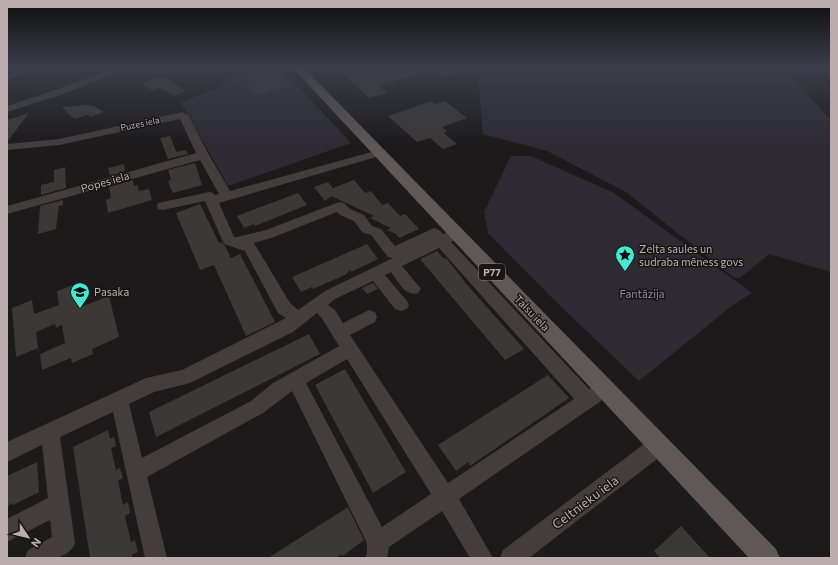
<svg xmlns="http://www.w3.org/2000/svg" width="838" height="565" font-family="Commissioner,sans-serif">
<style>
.green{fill:#2d2a34}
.building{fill:#3b3837}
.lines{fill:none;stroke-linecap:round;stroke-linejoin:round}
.minor{fill:#433d3d;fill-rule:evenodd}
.major{fill:#605758;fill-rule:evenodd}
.labels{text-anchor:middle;stroke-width:3;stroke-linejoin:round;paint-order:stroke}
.far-street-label{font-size:9px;fill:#bbadaf;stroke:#171515}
.shield{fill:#171515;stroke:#8a7f81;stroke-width:1}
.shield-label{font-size:10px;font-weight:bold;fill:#bbadaf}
.street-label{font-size:11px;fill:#bbadaf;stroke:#171515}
.poi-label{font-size:11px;fill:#bbadaf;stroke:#171515;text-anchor:start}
.park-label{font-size:11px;fill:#8d86a4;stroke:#171515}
.near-street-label{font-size:13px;fill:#bbadaf;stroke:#171515}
</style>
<rect width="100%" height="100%" fill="#1c1a1a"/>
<!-- green -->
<path class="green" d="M244,67H280L351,143L228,186L181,103L218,87Z
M465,67H783L831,120V272L769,254L740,278L733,277L626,192L547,151L483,134L478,77Z
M511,156H531L614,193L752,293L733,305L639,381L553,299L488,233L484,212Z"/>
<!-- building -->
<path class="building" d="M255,67H277L292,85L256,95L239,71Z
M336,67H470V69L444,78L433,69L380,86L387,93L369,98Z
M159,76L167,79L186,91L175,96L160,88L153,91L141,83Z
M431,101L435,104L445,101L467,118L442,127L447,131L444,133L457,144L443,149L430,138L417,142L388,116Z
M86,105L94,106L104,112L91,117L87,115L75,119L65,111H66L62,107Z
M29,113L7,142V120Z
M170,136L176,151L177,152L186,150L188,154L168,159L160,138Z
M195,163L202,185L173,193L168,181L171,180L168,170Z
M124,164L125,171L110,176L108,168Z
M65,167L66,188L41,195V185L54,182V170Z
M133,180L134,186L137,185L139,191L149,189L152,200L108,213L106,200L111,198L109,187Z
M354,180L365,193L371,191L382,205L388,203L400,216L405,214L419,229L399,238L396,234L387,230L391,228L370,218L374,216L331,196L325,201L314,187L328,182L333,188Z
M298,193L307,205L255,226L254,224L244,228L237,216Z
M63,200V205L59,206L56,229L38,234L40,206Z
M200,204L219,243L221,242L225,246L231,258L240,254L275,322L246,336L214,265L200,270L176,213Z
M367,244L378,259L351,272L350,270L345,275L313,289L312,287L301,292L292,277Z
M437,251L443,258H446L463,279H462L524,349L505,360L420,259Z
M373,283L378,289L367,294L362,288Z
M76,284L81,307L109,296L119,337L92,349L93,354L72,363L71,358L42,370L40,354L65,343L62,325L56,328L55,324L36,332L38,348L16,357L12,308L32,300L34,314L59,305L57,291Z
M309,334L320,354L156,437L149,412Z
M345,369L406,472L373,493L315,385Z
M548,375L569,398L470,466L468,462L456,471L438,445Z
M108,430L110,439L114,437L116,446L111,448L116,470L120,468L123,478L118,481L123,505L128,502L130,513L125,516L131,542L135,540L138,552L132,555V558H90L73,447Z
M37,462L39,492L13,505V503L7,506V476Z
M348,507L364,540L343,556L342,554L335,558H268Z
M681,526L710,558H660L654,551Z"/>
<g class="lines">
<!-- minor -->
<path class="minor" d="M26,67H39L7,80V74Z
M116,67H129L66,93L7,112V106L58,89Z
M183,112L188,115L209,155L230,191L375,151H383L385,153L383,155L219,203L234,237H237L266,230L339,202L344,203L350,209L364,215L372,226L381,229L395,246L434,228L439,230L443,234L456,229L461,231L463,234L461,237L451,242L589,389L595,387L601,389L604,395L601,401L459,499L493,558H470L442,511L389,547L387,558H365L367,553V543L292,391L263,413L147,477L167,558H145L113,412L60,437L75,543C67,563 43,558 25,558L28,550L52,537L50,520L7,542V519L48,498L42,445L7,462V442L146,378L182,370L286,318L278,313L245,251L224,244L205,201L163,210L158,209L157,206L158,203L163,202L209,192L213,193L215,195L219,194L200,160L7,214V206L196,153L180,119L59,145L7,150V144L59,139ZM337,212L340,215L354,221L362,232L371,235L388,257L393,258L325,291L298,310L290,303L254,243L274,237ZM439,248L574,399L448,483L350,335L375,322L377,317L375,312L369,310L343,323L335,310L328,305L335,299L373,281L395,309L401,311L407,309L409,305L407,301L385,275L391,272C398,281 405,297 418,293L421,289L402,266ZM317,313L323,320L339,346L273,383L251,401L142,458L129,404L154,392L190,383L293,332ZM347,359L431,494L382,527L306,383Z
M659,435L666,438L669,445L666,452L529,558H500L503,550L652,438Z"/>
<!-- major -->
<path class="major" d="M292,67H303L776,549L780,558H749Z"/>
</g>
<!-- sky -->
<linearGradient id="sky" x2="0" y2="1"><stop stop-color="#0f0e0e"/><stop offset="0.46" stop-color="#3a3e49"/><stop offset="1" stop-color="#3a3e49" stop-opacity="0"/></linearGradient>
<rect width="838" height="146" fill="url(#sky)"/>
<!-- icons -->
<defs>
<g id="sight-pin" transform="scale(1)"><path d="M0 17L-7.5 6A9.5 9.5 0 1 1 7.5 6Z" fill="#46e8cf" stroke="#171515"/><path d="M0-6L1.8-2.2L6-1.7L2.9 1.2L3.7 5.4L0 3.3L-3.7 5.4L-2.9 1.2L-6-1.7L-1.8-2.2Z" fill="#111"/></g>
<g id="school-pin" transform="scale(1)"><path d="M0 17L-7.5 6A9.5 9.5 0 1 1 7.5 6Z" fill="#46e8cf" stroke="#171515"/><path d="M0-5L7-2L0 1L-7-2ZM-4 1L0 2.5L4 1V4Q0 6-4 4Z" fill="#111"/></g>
</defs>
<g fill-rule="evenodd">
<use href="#sight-pin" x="625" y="255"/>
<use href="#school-pin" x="80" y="292"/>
</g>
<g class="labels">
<!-- far-street labels -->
<g class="far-street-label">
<text transform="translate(140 124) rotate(-12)" y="3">Puzes iela</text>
</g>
<!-- shield labels -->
<rect class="shield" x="479" y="264" width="26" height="16" rx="3"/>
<g class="shield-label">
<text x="492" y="276">P77</text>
</g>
<!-- street labels -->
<g class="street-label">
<text transform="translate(105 182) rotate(-16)" y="4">Popes iela</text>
<text transform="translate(532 313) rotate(46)" y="4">Talsu iela</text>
</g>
<!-- poi labels -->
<g class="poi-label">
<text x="639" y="253">Zelta saules un<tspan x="639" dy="13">sudraba mēness govs</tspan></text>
<text x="94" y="296">Pasaka</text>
</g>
<!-- park labels -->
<g class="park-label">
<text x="642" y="298">Fantāzija</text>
</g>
<!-- near-street labels -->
<g class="near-street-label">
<text transform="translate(585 502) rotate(-37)" y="5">Celtnieku iela</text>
</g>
</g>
<!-- border -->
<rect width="838" height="565" fill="none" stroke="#bbadaf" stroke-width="16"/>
<!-- north arrow -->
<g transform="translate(28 537) rotate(125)" stroke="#171515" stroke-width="3" paint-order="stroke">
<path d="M0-3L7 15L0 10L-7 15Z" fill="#bbadaf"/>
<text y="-6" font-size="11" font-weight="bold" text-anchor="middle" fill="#bbadaf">N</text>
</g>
</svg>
